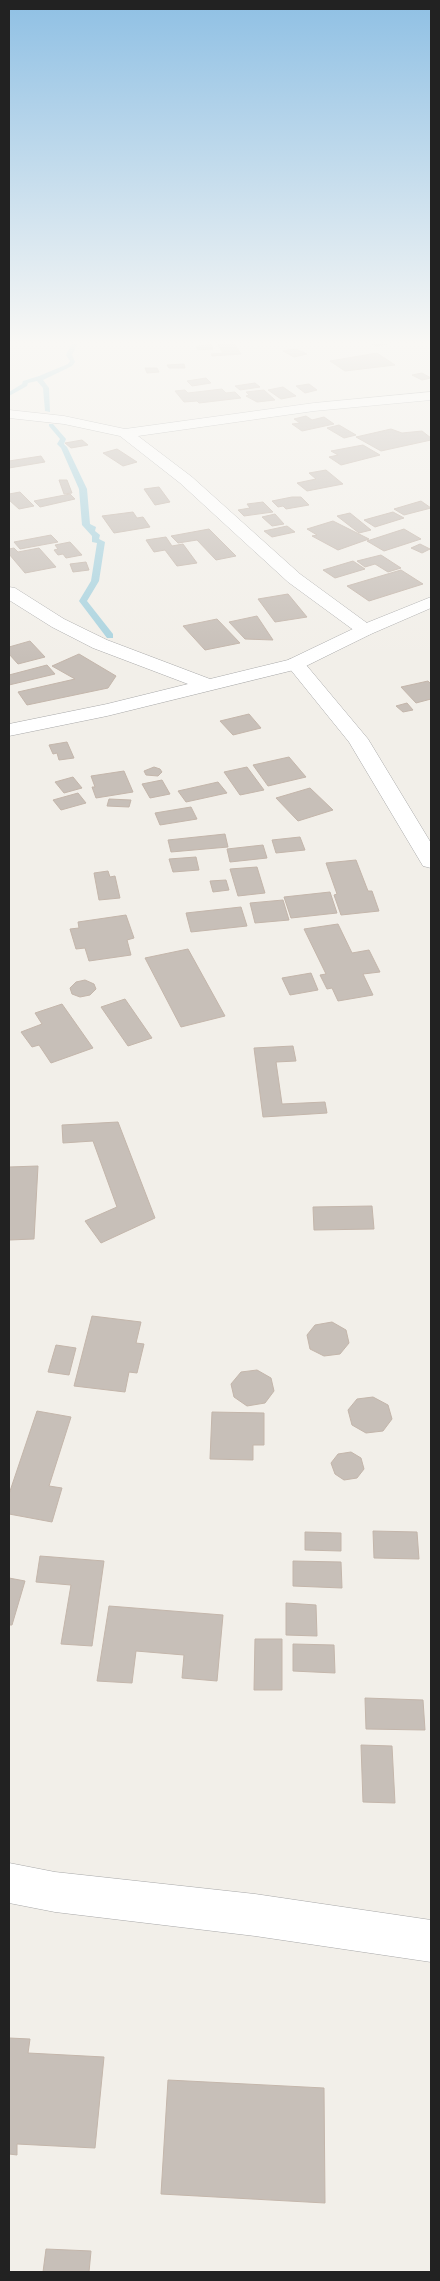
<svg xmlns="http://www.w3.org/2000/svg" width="440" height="2281" font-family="Raleway,sans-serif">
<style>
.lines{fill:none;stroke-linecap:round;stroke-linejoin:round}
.stream{fill:#aad3df;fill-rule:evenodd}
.building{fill:#c7bfb8;stroke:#c4b6ab}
.minor-casing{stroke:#a9a9a9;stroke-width:1}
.tertiary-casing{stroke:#a9a9a9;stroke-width:1}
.minor{fill:#fff;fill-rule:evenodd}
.tertiary{fill:#fff;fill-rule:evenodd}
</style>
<rect width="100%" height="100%" fill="#f2efe9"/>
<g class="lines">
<!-- stream -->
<path class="stream" d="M71,340H77V345L72,355L75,362L72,366L43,380L49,388L50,412L45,411L43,388L37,381L28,383L27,386L9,396V392L22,384L23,381L39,376L68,364L70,361L66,355L71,345Z
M49,424H53L66,439L64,444L67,447L87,489L90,524L96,527L95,531L100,535L99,539L105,542L99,581L87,601L113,634V638H107L79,601L91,581L97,543L92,542V536L82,525L79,489L61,448L57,444L60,439L49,426Z"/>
</g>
<!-- building -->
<path class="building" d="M364,340H379L387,344L377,346Z
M234,344L241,354L212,356L211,354L223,353L218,345Z
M211,345L213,349L198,350L196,346Z
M296,349L307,354L294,357L283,351Z
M377,353L395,365L345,371L330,361Z
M184,364L185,368H169L167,365Z
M145,368H157L159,372L147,373Z
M422,373L431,378L422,380L412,375Z
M206,378L211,383L192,386L187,381Z
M255,383L260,387L240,390L235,386Z
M309,384L317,390L305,393L296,386Z
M283,387L296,396L281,399L268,390Z
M222,389L226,393L235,392L241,398L199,403L197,401L184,402L175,391L185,390L188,393Z
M264,390L275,400L257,402L246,396L249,395L246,392Z
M306,416L312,420L324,417L334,424L302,431L292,424L300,423L294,419Z
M339,425L356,435L344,438L327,428Z
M391,429L402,433L422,431L431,438V440L381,451L356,437Z
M82,440L88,445L71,448L65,443Z
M363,445L380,455L341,465L329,457L338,455L331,451Z
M117,449L137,462L123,466L103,453Z
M41,456L45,462L9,468V461Z
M326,470L343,484L307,491L297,483L316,479L309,473Z
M59,480H67L72,493L64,494Z
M159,487L170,502L155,505L144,489Z
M20,492L34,506L19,509L9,500V494Z
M70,494L75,499L40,507L34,501Z
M292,497H301L309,505L286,509L283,506L278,507L272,501Z
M421,501L431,508L404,515L394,509Z
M263,502L273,512L244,516L238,510L250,508L247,504Z
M133,512L137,518L143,517L150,527L114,533L102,516Z
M393,512L404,518L375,527L364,520Z
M350,513L371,530L359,533L337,516Z
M275,514L284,524L272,526L262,517Z
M333,521L369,539L338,550L312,536L317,535L307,529Z
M287,526L295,532L272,537L264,531Z
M209,529L236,556L216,560L197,540L178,543L171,536Z
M404,529L421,539L384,551L367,541Z
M51,535L58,542L20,549L14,542Z
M166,537L172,546L183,544L197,563L177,566L165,550L154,552L146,540Z
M70,542L82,555L66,558L63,554L58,555L54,550L58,549L55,545Z
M420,544L430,549L422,553L411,548Z
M14,548L18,552L39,548L56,567L25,573L9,554V549Z
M381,555L401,568L388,572L375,564L365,567L357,561Z
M353,561L365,569L335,578L323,570Z
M86,562L89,570L73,572L70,564Z
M401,570L423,584L369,601L347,586Z
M288,594L307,617L275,622L258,599Z
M257,616L273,640L245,639L229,622Z
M217,619L240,643L205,650L183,626Z
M30,641L45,657L18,664L9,654V647Z
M79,654L116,676L108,688L27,705L18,692L75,679L52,666Z
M47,665L55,674L9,685V675Z
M428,681L431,684V699L416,703L401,687Z
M407,703L413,710L403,712L396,706Z
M249,714L261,728L233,735L220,721Z
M67,742L74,758L59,760L57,753L53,754L49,745Z
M289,757L306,777L268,786L253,765Z
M154,767L160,769L162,772L158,776L146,775L144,771Z
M247,767L264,790L240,795L224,772Z
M124,771L133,792L96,798L92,787H95L91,776Z
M73,777L82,788L64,793L55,782Z
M162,780L170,794L150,798L142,784Z
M218,782L227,793L186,802L178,791Z
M310,788L333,810L298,821L276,798Z
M78,793L86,803L61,810L53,800Z
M109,799L131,800L129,807L107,806Z
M191,807L197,819L160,825L155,813Z
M225,834L228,847L171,852L168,840Z
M300,837L305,850L276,853L272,840Z
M263,845L267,858L230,862L227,849Z
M196,857L199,870L173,872L169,859Z
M356,860L368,891H372L379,911L341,915L334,895L337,894L326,863Z
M257,867L265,893L238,896L230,869Z
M108,871L110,877L115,876L120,898L99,900L94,873Z
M226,880L229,890L213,892L210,881Z
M330,892L337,913L291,918L284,897Z
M283,900L289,920L255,923L250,903Z
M241,907L247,926L191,932L186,913Z
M126,915L134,938L127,940L131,955L89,961L85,948L76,949L70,929L79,928L78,922Z
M338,924L352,953L369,950L380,972L363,974L373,995L338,1001L332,988L327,989L320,975L326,974L304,929Z
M188,949L225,1016L181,1027L145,958Z
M311,973L318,990L290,995L282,978Z
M85,980L94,984L96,989L90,995L80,997L72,994L70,988L76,982Z
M125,999L152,1038L128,1046L101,1007Z
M62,1004L93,1048L51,1063L39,1045L32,1047L21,1032L42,1024L35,1013Z
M293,1046L296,1061L276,1062L282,1104L325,1102L327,1113L263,1117L254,1048Z
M118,1122L155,1218L101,1243L85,1221L117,1207L93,1141L63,1143L62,1125Z
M38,1166L34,1239L9,1240V1167Z
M372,1206L374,1229L314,1230L313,1207Z
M92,1316L141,1322L136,1343L144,1344L137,1373L129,1372L125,1392L74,1386Z
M332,1322L346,1330L349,1343L340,1354L324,1356L310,1349L307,1335L315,1325Z
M56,1345L76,1348L69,1375L48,1372Z
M257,1370L271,1378L274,1391L265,1403L247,1406L234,1397L231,1384L241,1372Z
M373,1397L388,1405L392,1419L383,1431L366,1433L352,1425L348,1410L357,1399Z
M37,1411L71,1417L49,1486L62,1488L52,1522L9,1514V1494Z
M212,1412L264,1413V1445H253V1460L210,1459Z
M351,1452L361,1458L364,1469L357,1478L344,1480L335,1474L331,1463L338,1454Z
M373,1531L417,1532L419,1559L374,1558Z
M305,1532L341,1533V1551L305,1550Z
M40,1556L104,1561L92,1646L61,1644L71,1585L36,1582Z
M293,1561L341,1562L342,1588L293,1586Z
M9,1578L25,1581L12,1625H9Z
M286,1603L316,1605L317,1636L286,1635Z
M109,1606L223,1615L217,1681L182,1678L184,1655L136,1651L132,1683L97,1681Z
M255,1639H282V1690H254Z
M293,1644L334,1645L335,1673L293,1671Z
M365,1698L423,1700L425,1730L366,1729Z
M361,1745L392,1746L395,1803L363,1802Z
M9,2038L30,2039L28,2053L104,2057L95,2148L17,2144V2155L9,2154Z
M168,2080L324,2088L325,2203L161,2194Z
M46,2249L91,2251L89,2272H43Z"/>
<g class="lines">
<!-- minor casing -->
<g class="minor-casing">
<path id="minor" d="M431,392V400L314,411L138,436L192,477L300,574L371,626L374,630L371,634L365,636L359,634L288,582L180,483L120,436L64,424L9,418V410L64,416L125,429L314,403Z
M295,658L302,660L368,739L431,843V868L423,866L420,861L349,742L286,664L288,660Z
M9,1863L55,1872L255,1894L431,1920V1962L255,1936L55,1912L9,1903Z"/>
</g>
<!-- tertiary casing -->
<g class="tertiary-casing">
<path id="tertiary" d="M9,587L15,588L64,619L107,640L210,679L288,660L359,626L431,597V608L371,634L302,668L107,716L9,736V724L107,704L188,684L93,648L52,627L9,600Z"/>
</g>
<!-- minor -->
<use href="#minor" class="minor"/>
<!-- tertiary -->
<use href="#tertiary" class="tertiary"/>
</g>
<!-- sky -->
<linearGradient id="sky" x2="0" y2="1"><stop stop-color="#8fc0e4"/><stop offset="0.52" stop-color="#f9f8f5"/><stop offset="1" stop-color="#f9f8f5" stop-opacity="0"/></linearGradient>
<rect width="440" height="659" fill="url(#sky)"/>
<!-- border -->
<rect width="440" height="2281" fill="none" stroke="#222222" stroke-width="20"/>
</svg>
